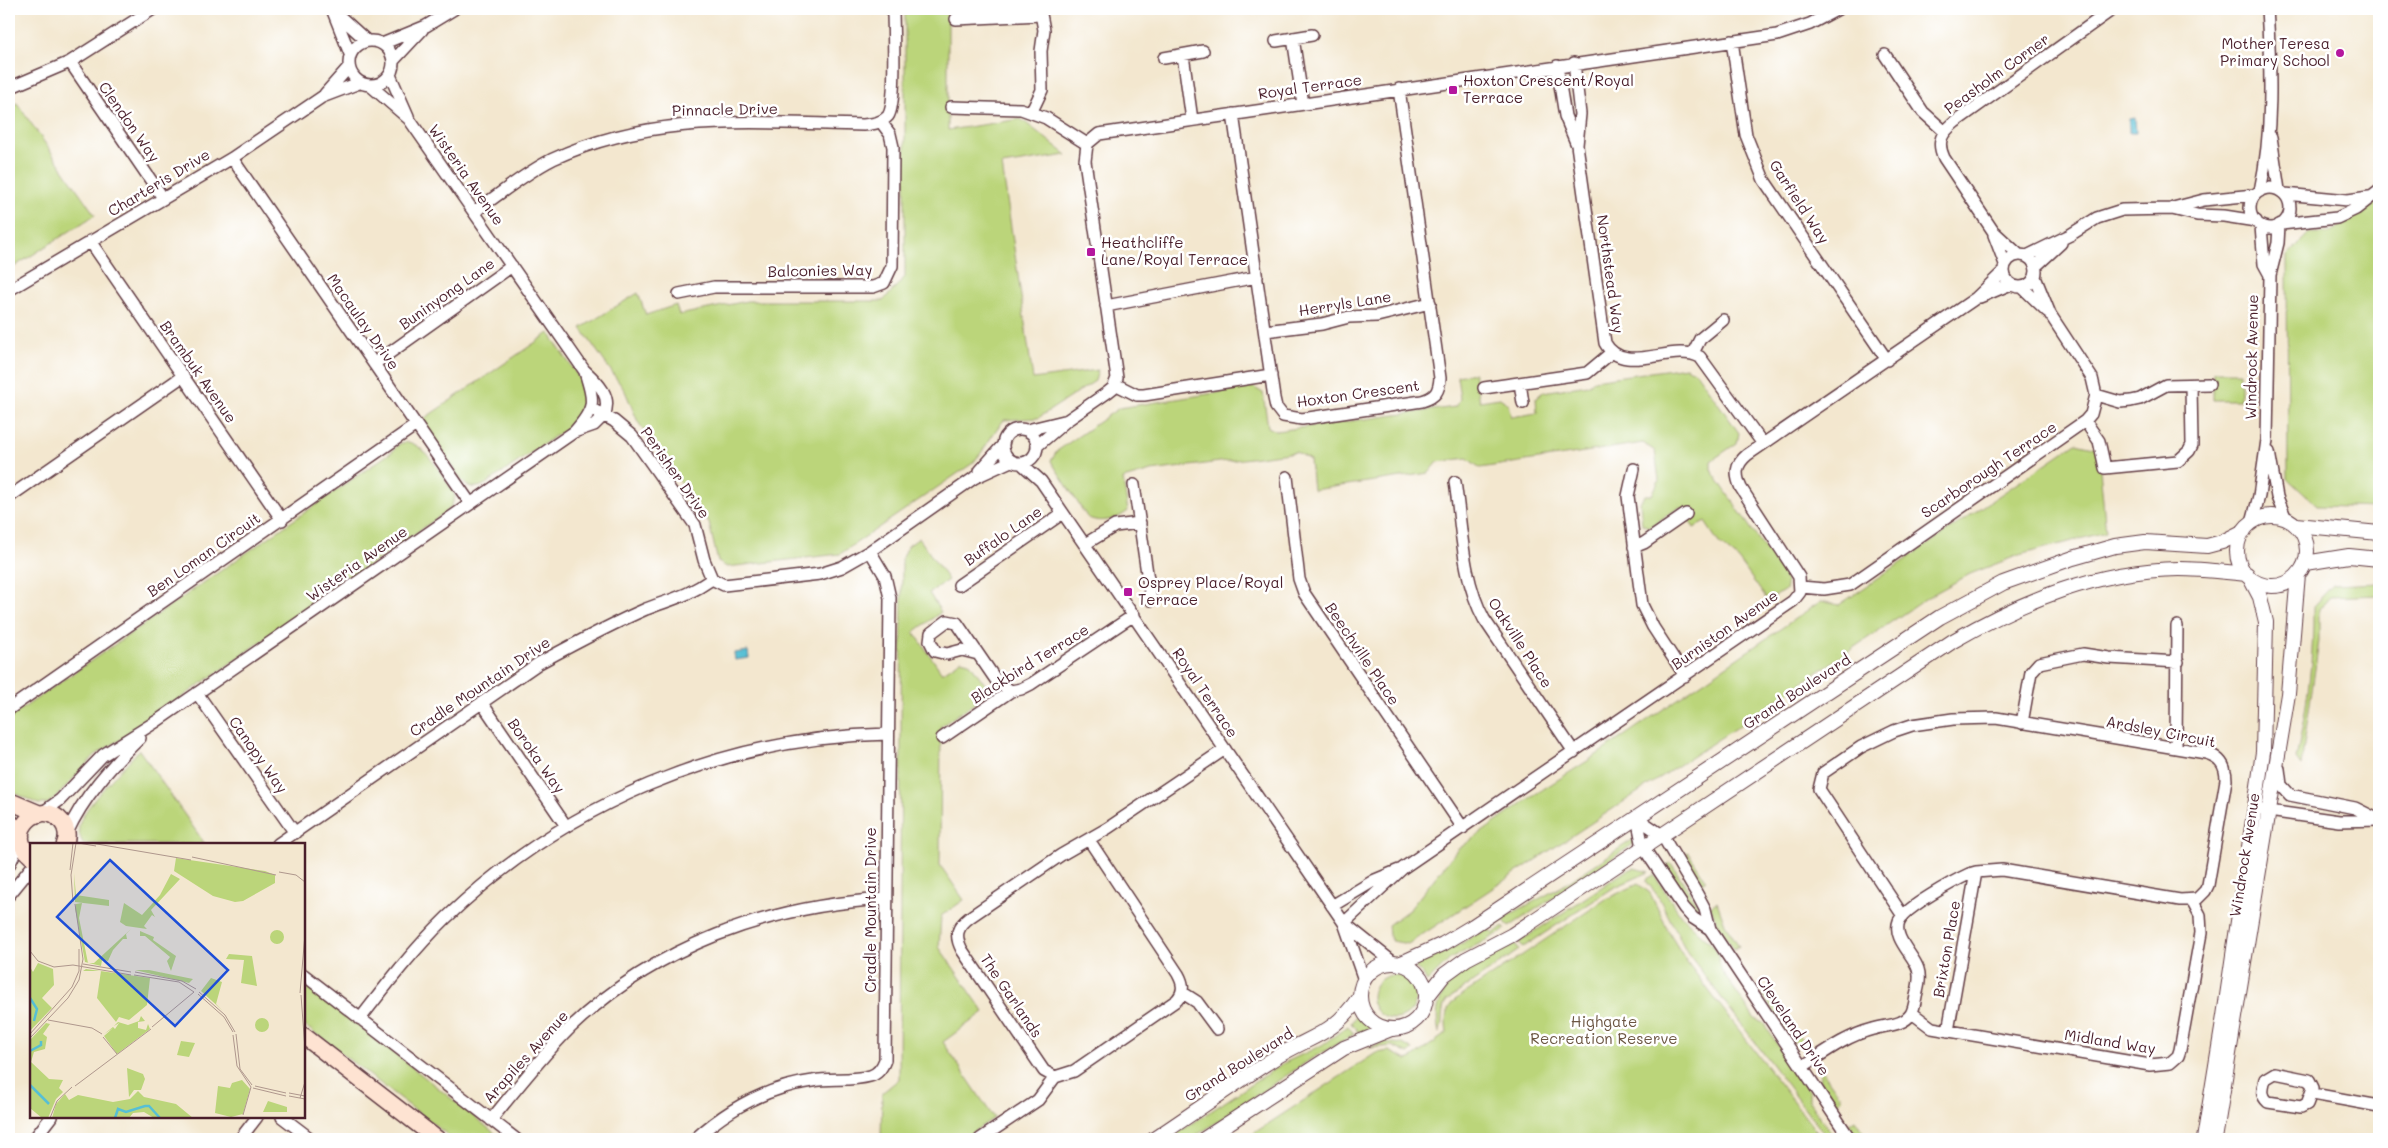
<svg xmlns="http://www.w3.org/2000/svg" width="2388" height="1148" font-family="Mali,sans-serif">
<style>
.green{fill:#bbd57a;stroke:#827a52}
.water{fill:#57bfd4;stroke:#506f80}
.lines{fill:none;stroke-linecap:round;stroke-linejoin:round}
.minor-casing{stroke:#633d44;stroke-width:14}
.tertiary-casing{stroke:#633d44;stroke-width:16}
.secondary-casing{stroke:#633d44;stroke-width:19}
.minor{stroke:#fff;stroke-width:11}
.tertiary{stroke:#fff;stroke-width:14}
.secondary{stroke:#fee3d2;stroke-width:16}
.poi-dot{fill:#b5179e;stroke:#fff;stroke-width:2}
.labels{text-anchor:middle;stroke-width:5;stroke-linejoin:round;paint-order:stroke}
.poi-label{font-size:15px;fill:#4a1f2b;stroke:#fff;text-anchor:start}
.street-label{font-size:15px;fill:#4a1f2b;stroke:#fff}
.park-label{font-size:15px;fill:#6c5643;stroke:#fff}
.inset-river{fill:none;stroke:#57bfd4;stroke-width:2.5}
.inset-road{fill:none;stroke:#af978d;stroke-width:1}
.view{fill:#1d4ed8;fill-opacity:0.15;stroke:#1d4ed8;stroke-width:2.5}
.inset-edge{fill:none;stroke:#4a1f2b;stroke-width:2.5}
</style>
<rect width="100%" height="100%" fill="#fff"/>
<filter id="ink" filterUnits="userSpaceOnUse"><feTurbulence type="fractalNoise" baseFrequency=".02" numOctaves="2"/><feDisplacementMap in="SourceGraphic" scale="10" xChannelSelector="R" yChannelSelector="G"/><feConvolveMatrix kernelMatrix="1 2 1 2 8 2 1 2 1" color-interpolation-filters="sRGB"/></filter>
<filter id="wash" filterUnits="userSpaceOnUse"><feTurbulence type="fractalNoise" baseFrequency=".0096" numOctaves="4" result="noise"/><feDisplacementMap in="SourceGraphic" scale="20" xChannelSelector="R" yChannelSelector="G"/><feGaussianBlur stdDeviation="1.12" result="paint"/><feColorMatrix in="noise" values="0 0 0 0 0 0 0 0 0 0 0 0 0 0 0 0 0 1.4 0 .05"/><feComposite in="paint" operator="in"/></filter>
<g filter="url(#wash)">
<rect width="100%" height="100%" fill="#f3e7cf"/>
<!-- green -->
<path class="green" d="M905,9H948V130L1021,119L1067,155L1002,165L1033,379L1098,370L1095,381L1038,418L1004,420C992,433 985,450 973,463L840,554L727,567L718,562L709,523L638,422L625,391L581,328L638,293L646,315L676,305L679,315L747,301H883L905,277Z
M17,103L95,215L9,270V106Z
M2379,201V508L2317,506L2288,479L2287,256L2309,233H2329Z
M549,333L586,388V406L577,421L486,484C477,489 468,489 461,480L422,420Z
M1686,367L1696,372L1739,433L1737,443L1711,461V470L1787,581L1785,590L1768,601L1738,559L1719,543L1705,522L1694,528L1680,507L1649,527L1642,524L1640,502L1645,495H1652L1659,480L1655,451L1643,443L1480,468L1467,458L1438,462L1429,473L1313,490L1310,460L1296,452L1151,471L1123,479L1128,511C1117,520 1099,524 1087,517L1051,461L1057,451L1119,408L1253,387L1263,393L1268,427L1276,431L1455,407L1460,399L1457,376L1474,373L1480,401L1500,398L1508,404L1511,417L1537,413L1536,398L1543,392L1588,385L1594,380Z
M2213,372H2240V400H2213Z
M406,442C424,442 443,477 453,491L455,497L450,509L128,735L95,755L59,794L47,804H38L9,790V718L393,451L399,444Z
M2076,443L2098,448L2106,532L2019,555L1970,574L1928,597L1743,723L1408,944L1392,941L1389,935L1388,925L1410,909L1457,850L1534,795L1589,760L1821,601L1839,605Z
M919,538L948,580L929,593L941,612L914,632L942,673L961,660L969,662L987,687L985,696L941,726L940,865L964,900L941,916L939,947L984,1012L943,1042L994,1118L962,1139H881L882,1093L899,1079L902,559L908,546Z
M2379,583V595L2330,597L2319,609V641L2301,766L2296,759C2307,708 2314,658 2313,606L2333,585Z
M139,750L147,761L205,844H83C80,837 77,830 80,822C87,803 124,767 139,750Z
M1632,840L1635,841V843L1509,927L1504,920L1494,927L1492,924L1561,887Z
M1688,852L1706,880L1698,886L1679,858Z
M1671,863L1696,902L1701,916L1690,907L1664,867Z
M1634,868L1649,872L1613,888L1522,948L1519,942L1624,872Z
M1654,875L1682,917L1710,943L1719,955L1720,968L1754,1018L1764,1024L1809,1092V1101L1835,1139H1828L1687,952L1658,896L1647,882V879Z
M1638,884L1650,893L1671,936L1687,962L1822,1139H1245L1376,1053L1389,1051L1407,1060L1412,1058L1447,1033C1445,1020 1445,1009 1455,1000L1606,899Z
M1717,902L1725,924L1739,946L1734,949L1719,927L1710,906Z
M1503,926L1505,929L1498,934L1450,959L1427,982L1422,973L1413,966L1461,944L1487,927L1493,934Z
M1515,944L1519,950L1446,1001C1440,1011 1444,1024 1439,1033C1427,979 1477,966 1515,944Z
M1372 997a22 22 0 1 1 44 0a22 22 0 1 1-44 0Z
M304,981L502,1139H453L304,1025Z
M1768,989L1783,1012L1777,1016L1762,993Z
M1360,1011L1375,1027L1359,1033L1351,1023Z
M1788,1020L1809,1050C1795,1048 1789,1034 1782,1023Z
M1348,1026L1354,1034L1311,1059L1191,1139H1169L1282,1064L1322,1045Z
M1385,1042L1403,1044L1413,1050L1408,1054L1392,1046L1368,1048Z
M1819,1067L1842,1099L1836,1103L1820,1080Z
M1855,1120L1868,1139H1860L1849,1124Z"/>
<!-- water -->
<path class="water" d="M2135,117L2136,133H2129V118Z
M748,651L749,658L735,660L734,653Z"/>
</g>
<g filter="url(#ink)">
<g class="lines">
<!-- minor casing -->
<g class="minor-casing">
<path id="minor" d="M332,9L350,54
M335,12L367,41
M956,19L1040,15
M1293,38L1303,104
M349 63a22 22 0 1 1 44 0a22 22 0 1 1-44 0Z
M1276,41L1312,35
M1732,41L1746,135L1764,180L1887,360
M382,44L426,26L454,9
M1183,55L1192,120
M1885,55L1923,112L1944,131
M1164,58L1203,51
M393,61L422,30
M70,62L163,198
M1574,63L1580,114L1577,145L1605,343C1624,377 1671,342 1700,357L1763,444
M1557,66L1565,116L1577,145
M390,75L408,116
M9,88L70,62L153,9
M325,94L348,68
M951,107L1021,109L1046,118L1087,144
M1032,111L1042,90L1041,51L1044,30L1040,9
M1233,114L1274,398L1276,407L1283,416L1302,419L1422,401C1436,397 1439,391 1440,378L1399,89
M2271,137L2279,190
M232,158L470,503
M2250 208a20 20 0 1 1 40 0a20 20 0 1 1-40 0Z
M2260,191C2273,132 2271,69 2267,9
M2285,194L2348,200L2369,197
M2173,208L2204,200L2254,195
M474,212C500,194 525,173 553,159C654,112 755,123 863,125C872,124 882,123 888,116C897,104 893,28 893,9
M2281,224L2337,218L2356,209L2379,191
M2261,226L2264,264L2270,275
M1994,235L2005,264
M90,241L282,520
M2018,254L1993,231L1944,158C1936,141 1942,133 1955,122L2113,9
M2004 271a16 16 0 1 1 32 0a16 16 0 1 1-32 0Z
M2027,256L2070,235L2097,218L2122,210L2172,209L2197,215L2224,216L2256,221
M2036,266L2061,243
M2022,287L2047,311
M9,290L232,158L322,97L359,83
M679,294L714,287H873L884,283L892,266L893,147L890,134L881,122
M1980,297L2011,284
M1106,306L1257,277
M1265,331L1322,324L1349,317L1377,316L1430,303
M1693,353L1700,339L1723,320
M374,364L512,266
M1520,383L1523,403
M1115,384L1137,395H1144L1271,375
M1484,388L1587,373L1611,353
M2096,395L2120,402L2131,401L2140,399L2166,385L2209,384
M592,409L614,421L632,436L695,525L704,560L712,579L724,585L820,574L842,567L870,551L974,478L1011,461
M2085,421L2099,441L2105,468L2178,461L2189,451L2192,445L2191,385
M1003 446a17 17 0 1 1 34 0a17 17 0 1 1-34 0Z
M1027,430L1064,421
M575,431C596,407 594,402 585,372
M1037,446L1066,421L1108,392L1113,388L1117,378L1085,161L1087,144L1099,134L1777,35L1810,24L1838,9
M2269,452L2277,497L2286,519
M1021,463L1041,481L1344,923L1394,963
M1634,469L1628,496L1642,605L1653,627L1685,676
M980,471L1003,445
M1287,477L1299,579L1304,593L1463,828
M1455,482C1462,527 1462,579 1484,619L1574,752
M1134,485L1151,600
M9,497L183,376
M2252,522L2259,496L2267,440L2270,275L2278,243L2279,225
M1085,544L1115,526L1140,523
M1634,547L1644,543L1686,514
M959,585L1063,513
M1801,587L1824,589L1850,585L2085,421L2091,414L2096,395L2092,378L2050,314L2035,277
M978,654L962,650L947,654L935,651L930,641L931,633L947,621L957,623L998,683L1011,691
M197,693L295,833
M482,703L566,826
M9,709L416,425
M2022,723L2031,672L2039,663L2083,654L2109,658L2178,662
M942,738L1011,691L1021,689L1031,684L1134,615
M2176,748L2177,626
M2279,769L2281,785L2290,795L2355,808L2379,820
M2262,810L2339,821L2379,820
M42,813L60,800L103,755L157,721L574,432L594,425L604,415C613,396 597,382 584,370L409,119L371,86
M67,833C83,797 111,766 140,738
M1089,840L1178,974C1183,983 1185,991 1177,1000L1074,1071L1055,1077L1044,1071L962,950C954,935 957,927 970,917L1061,855L1108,828L1225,749
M278,844L539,663C574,644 609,625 646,609C672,599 688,596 712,579
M9,865L21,840
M9,895L31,868
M1332,906L1375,880L1399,870
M1344,923L1403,868L1793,601L1800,592L1799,577L1741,488C1735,475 1735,465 1747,455L1976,298L2004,271
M1344,923L1364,980
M1710,929L1693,918L1684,908L1643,847L1637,818L1662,835L1697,894L1705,909L1710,929L1850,1139
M304,975L516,1139
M1183,993L1197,1002L1217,1029
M1912,1013L1932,1028L2150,1065L2170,1063L2178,1056L2180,1050L2201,933L2200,915L2192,900
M360,1019C387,984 414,949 446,918C565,804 722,737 888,734
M1948,1031L1976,872
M1802,1067C1825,1052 1846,1036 1873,1029C1885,1025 1903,1026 1911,1014C1914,1009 1915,1002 1916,996C1918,988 1921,978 1918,969C1914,955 1892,938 1899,921C1906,907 1954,881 1969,874L1976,872L2002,870L2180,900L2197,899L2205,891L2208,885L2226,780C2226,765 2220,757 2206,753L1996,718L1953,719L1912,725L1894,731L1861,747L1823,773L1819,789L1903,916
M2275,1073L2309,1080L2313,1088L2307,1104L2301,1107L2268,1102C2260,1095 2263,1088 2265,1079Z
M2313,1094L2379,1106
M282,1117L311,1139
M491,1120C516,1089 541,1057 570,1028C656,946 769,905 887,899
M34,1139L51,1117
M240,1139L257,1117
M695,1139C728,1109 768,1087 813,1081C831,1078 852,1081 870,1076C878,1074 882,1068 885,1060L890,598L885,576L870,551
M980,1139L1038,1100L1055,1077"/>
</g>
<!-- tertiary casing -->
<g class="tertiary-casing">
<path id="tertiary" d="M2237 551a35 35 0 1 1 70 0a35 35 0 1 1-70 0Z
M2296,525L2379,533
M2305,563L2349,556L2379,559
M1360 996a33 33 0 1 1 66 0a33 33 0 1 1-66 0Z
M1399,964L1443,944L1473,926L1940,617L2003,583L2073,558L2115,546L2145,542L2207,546L2222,542L2244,531
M1426,998L1444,975L1466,959L1512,935L1953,641C2022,601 2097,570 2179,569C2201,569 2224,572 2247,574
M1154,1139C1195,1112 1236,1082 1278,1056C1315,1034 1333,1035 1360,996
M1204,1139L1344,1048L1391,1029
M2204,1139L2224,1016L2263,752L2266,622L2260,597L2250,578
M2215,1139L2288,694L2298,574"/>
</g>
<!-- secondary casing -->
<g class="secondary-casing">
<path id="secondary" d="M9,801L40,814
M9,821L21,836
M31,856C2,832 41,796 62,822C67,828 68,837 65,844
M304,1036L437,1139"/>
</g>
<!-- minor -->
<use href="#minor" class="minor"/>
<!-- tertiary -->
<use href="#tertiary" class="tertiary"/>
<!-- secondary -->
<use href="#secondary" class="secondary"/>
</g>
</g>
<!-- markers -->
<g class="poi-dot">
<circle cx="2340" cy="53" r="5"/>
<rect x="1448" y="85" width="10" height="10" rx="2.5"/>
<rect x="1086" y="247" width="10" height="10" rx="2.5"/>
<rect x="1123" y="587" width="10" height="10" rx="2.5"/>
</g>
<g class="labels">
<!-- poi labels -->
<g class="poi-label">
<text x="2330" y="49" text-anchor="end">Mother Teresa<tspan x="2330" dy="17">Primary School</tspan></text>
<text x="1463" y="86">Hoxton Crescent/Royal<tspan x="1463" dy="17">Terrace</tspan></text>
<text x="1101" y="248">Heathcliffe<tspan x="1101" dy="17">Lane/Royal Terrace</tspan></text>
<text x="1138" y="588">Osprey Place/Royal<tspan x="1138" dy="17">Terrace</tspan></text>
</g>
<!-- street labels -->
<g class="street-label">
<text transform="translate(1997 74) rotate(-36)" y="5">Peasholm Corner</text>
<text transform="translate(1310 87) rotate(-8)" y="5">Royal Terrace</text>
<text transform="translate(725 110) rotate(-1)" y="5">Pinnacle Drive</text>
<text transform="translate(129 122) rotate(55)" y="5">Clendon Way</text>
<text transform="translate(466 175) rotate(55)" y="5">Wisteria Avenue</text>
<text transform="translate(159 183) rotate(-31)" y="5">Charteris Drive</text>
<text transform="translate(1799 202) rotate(57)" y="5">Garfield Way</text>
<text transform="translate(820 271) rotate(-1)" y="5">Balconies Way</text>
<text transform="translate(1610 274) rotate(82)" y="5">Northstead Way</text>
<text transform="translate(447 294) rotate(-35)" y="5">Buninyong Lane</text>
<text transform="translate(1345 304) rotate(-9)" y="5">Herryls Lane</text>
<text transform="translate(363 322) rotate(55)" y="5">Macaulay Drive</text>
<text transform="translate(2252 357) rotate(-89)" y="5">Windrock Avenue</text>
<text transform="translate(198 372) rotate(55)" y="5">Brambuk Avenue</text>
<text transform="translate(1358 394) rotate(-8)" y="5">Hoxton Crescent</text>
<text transform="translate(1989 470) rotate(-34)" y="5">Scarborough Terrace</text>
<text transform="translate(675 473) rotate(55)" y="5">Perisher Drive</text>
<text transform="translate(1003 536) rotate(-35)" y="5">Buffalo Lane</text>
<text transform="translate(204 555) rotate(-35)" y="5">Ben Loman Circuit</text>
<text transform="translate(357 564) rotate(-35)" y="5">Wisteria Avenue</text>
<text transform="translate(1725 630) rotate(-35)" y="5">Burniston Avenue</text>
<text transform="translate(1520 643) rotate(57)" y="5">Oakville Place</text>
<text transform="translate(1362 654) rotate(56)" y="5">Beechville Place</text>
<text transform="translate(1030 664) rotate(-32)" y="5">Blackbird Terrace</text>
<text transform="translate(480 687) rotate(-34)" y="5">Cradle Mountain Drive</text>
<text transform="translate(1797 692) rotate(-33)" y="5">Grand Boulevard</text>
<text transform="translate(1205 693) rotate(56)" y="5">Royal Terrace</text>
<text transform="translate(2161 732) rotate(11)" y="5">Ardsley Circuit</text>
<text transform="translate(258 755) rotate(55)" y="5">Canopy Way</text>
<text transform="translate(536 756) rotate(55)" y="5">Boroka Way</text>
<text transform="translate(2245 855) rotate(-81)" y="5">Windrock Avenue</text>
<text transform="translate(871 910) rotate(-90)" y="5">Cradle Mountain Drive</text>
<text transform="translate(1947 949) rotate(-80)" y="5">Brixton Place</text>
<text transform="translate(1011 996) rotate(56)" y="5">The Garlands</text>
<text transform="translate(1793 1026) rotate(56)" y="5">Cleveland Drive</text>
<text transform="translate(2110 1042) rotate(9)" y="5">Midland Way</text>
<text transform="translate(526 1057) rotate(-48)" y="5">Arapiles Avenue</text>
<text transform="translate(1239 1065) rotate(-32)" y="5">Grand Boulevard</text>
</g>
<!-- park labels -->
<g class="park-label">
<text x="1604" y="1027">Highgate<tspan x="1604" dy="17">Recreation Reserve</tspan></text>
</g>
</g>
<!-- overview -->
<g transform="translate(30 843)">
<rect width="275" height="275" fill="#f3e7cf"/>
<path d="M146,15L235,28L245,32V40L213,58L205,59L183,53L144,28ZM44,30L46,52L79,57V63L45,59ZM141,31L150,36L121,67L125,74L122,72L114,83L117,86L96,83L90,79L94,60L112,72L130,52ZM52,60L49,75L58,120H64L101,86L96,91L97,96H93L83,107L78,118L72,117L71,123L55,119L45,65L46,61ZM240 94a7 7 0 1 1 14 0a7 7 0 1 1-14 0ZM110,88L124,94L123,97L146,113L141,128L137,118L140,114L115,93H110ZM199,111L222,113L227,143L211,140L214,117L196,116ZM8,120L23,126L24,142L12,155L22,165L0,188V124L3,129ZM56,126L120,135L117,162L99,177L89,174L86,179L67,155L71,128H53ZM105,127H119L163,136L159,140ZM181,135L192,139L186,161L193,168L171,148ZM111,173L115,178L108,179V185L116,187L118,181L120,186L87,211L74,193L83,185L74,191L83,184L85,186L89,180L84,183L88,179L98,182L109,178ZM225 182a7 7 0 1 1 14 0a7 7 0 1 1-14 0ZM16,180L20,181L13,191L17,194L15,206L4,209L1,219L19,236L33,237L29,245L33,249L26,256L18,275H12L0,265V197ZM151,198L165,200L159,214L147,212ZM97,225L113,231L115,236L111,247H104L99,254ZM212,237L220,246L213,271L201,274L185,270L188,243L200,245L202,240ZM108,248L114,254L146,261L163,275H124L114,269L103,270L99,275H22L26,261L35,251L39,257L48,252L83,259L100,256ZM238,258L257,264V269H233Z" fill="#bbd57a"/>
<path class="inset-river" d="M0,155L7,166L4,178M0,208L11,202V198M0,242L19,261M85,275L88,266L96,269L115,263H119L130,275"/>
<path class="inset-road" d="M48,0L66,3M61,0L161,17M162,14L246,32M40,27L43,0M249,29L266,32L275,39M43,59L41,32L46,0M0,108L8,118L24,124L43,122L101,132M53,121L101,129M105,129L152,138L166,146M104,132L149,139L164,149M169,149L195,172L205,189M270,150L275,91M168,151L194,174L203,189M271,152L275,206M18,177L62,185L72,191M122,184L164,149M0,191L42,144L49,128V106M206,191L210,226L222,242M203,192L207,223L221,244M73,194L87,211M0,195L38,155L49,137L53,116L45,61M45,243L121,186M225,243L256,250M223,245L256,253M259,250L275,253M259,253L275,256M270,255L275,239M213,272L221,244M20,275L27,258L42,244"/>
<path class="view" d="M80,17L198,127L145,183L27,74Z"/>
<rect width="275" height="275" class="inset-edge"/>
</g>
<!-- margin -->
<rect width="2388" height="1148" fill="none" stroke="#fff" stroke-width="30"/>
</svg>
